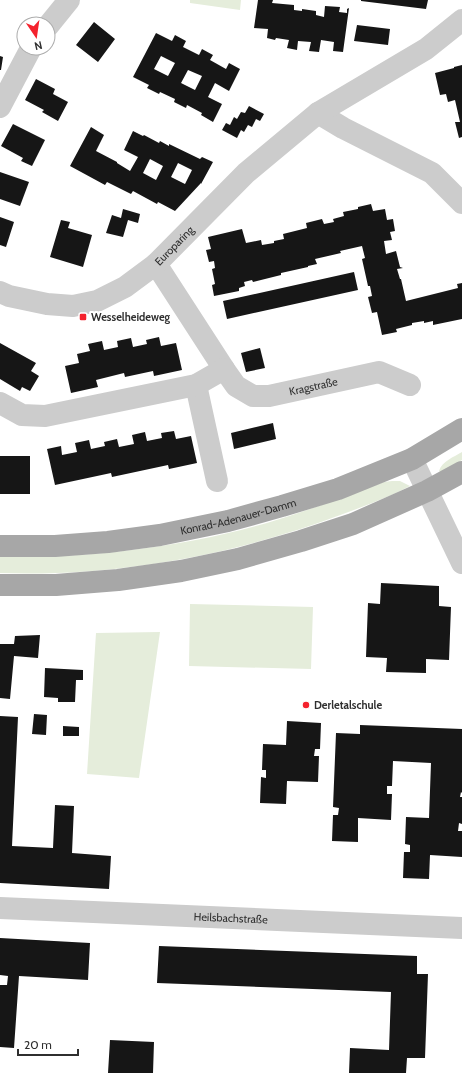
<svg xmlns="http://www.w3.org/2000/svg" width="462" height="1073" font-family="Cabin,sans-serif">
<style>
.green{fill:#e5eddb}
.building{fill:#161616;fill-rule:evenodd}
.lines{fill:none;stroke-linecap:round;stroke-linejoin:round}
.minor{stroke:#ccc;stroke-width:22}
.major{stroke:#a7a7a7;stroke-width:22}
.poi-dot{fill:#f4222d;stroke:#fff;stroke-width:1.5}
.labels{text-anchor:middle;stroke-width:4;stroke-linejoin:round;paint-order:stroke}
.street-label{font-size:11px;fill:#2f2f2f;stroke:#fff}
.poi-label{font-size:11px;font-weight:bold;fill:#2f2f2f;stroke:#fff;text-anchor:start}
</style>
<rect width="100%" height="100%" fill="#fff"/>
<!-- green -->
<path class="green" d="M190,0H241L240,10L190,3Z
M462,452V460L441,472L439,471C442,461 454,457 462,452Z
M392,481H400L410,486C405,489 399,491 394,494C377,501 360,508 343,514C234,555 117,577 0,573V557C90,558 180,548 267,523C307,511 346,496 384,482Z
M190,604L313,607L311,669L189,666Z
M160,632L139,778L87,774L96,633Z"/>
<!-- building -->
<path class="building" d="M258,0H273L272,3L294,5V10L302,11V9L316,11V15L324,17L325,6L340,7L339,12L347,13V9L349,8L343,52L333,51L334,42L321,40L319,52L309,51L311,42L298,41L297,50L287,48L289,40L276,38L275,40L267,38L268,29L254,28Z
M361,0H428L426,9L361,1Z
M94,22L115,39L98,62L76,45Z
M357,25L390,29L388,45L354,41Z
M156,33L172,41L175,35L186,41L183,47L199,55L202,49L213,55L210,60L226,69L229,63L240,69L229,91L215,83L208,97L222,104L213,122L201,115L202,113L187,105L186,108L174,102L175,99L160,92L159,94L147,88L149,85L133,77ZM161,56L175,63L168,76L154,69ZM188,70L202,76L195,90L181,83Z
M0,56L3,57L1,70H0Z
M462,65V137L459,138L455,122H460L455,100L448,102L446,94L440,95L435,73L454,68V67Z
M36,79L55,89L53,94L68,102L58,121L42,112L44,110L25,100Z
M249,106L264,114L260,121L256,119L252,127L248,125L244,132L241,130L237,138L222,130L226,123L230,125L234,117L237,119L241,112L245,113Z
M13,124L45,140L32,166L21,161L23,158L1,146Z
M91,127L104,135L96,151L117,162V163L130,171L138,157L124,150L133,131L143,136L144,135L159,143L160,141L169,146V144L200,159L202,157L213,162L201,184V183L175,211L158,202L157,204L133,191L131,194L107,182L105,185L70,166ZM150,159L163,166L156,180L143,173ZM178,163L192,170L185,184L171,177Z
M0,172L29,182L20,206L0,199Z
M371,204L373,211L385,209L387,220L393,219L395,231L390,232L392,240L384,241L386,254L396,251L400,267L403,268L397,269L400,279H401L406,301L458,288L457,284L462,283V319L433,325V321L424,323V321L412,323V325L396,329L397,332L382,335L377,312L372,313L368,297L372,296L370,286H368L362,259L365,258L362,246L340,251L341,253L315,259L317,264L308,266V267L281,273V275L253,282L252,280L244,282L245,286L239,288V291L214,296L212,285L215,284L212,269L215,268L214,261L209,262L206,250L211,249L208,237L242,229L246,243L261,240L262,245L274,243V241L284,239L283,234L307,228L306,223L322,219L324,224L334,222L333,219L344,216L343,212L358,209V207Z
M123,209L140,214L138,223L128,220L123,237L106,233L112,215L121,218Z
M0,217L14,222L6,247L0,245Z
M61,220L70,222L68,228L92,235L83,267L50,257Z
M354,272L358,290L227,319L223,301Z
M159,337L161,346L176,343L182,370L154,376L153,371L125,377L124,373L96,380L98,387L71,393L65,366L79,363L77,354L90,351L88,344L102,341L104,350L118,347L117,341L131,338L133,347L147,344L146,340Z
M0,343L36,363L31,371L39,376L30,391L22,387L20,391L0,379Z
M260,348L265,368L246,372L241,353Z
M273,423L276,439L234,449L231,433Z
M174,431L176,439L191,436L197,463L169,469L168,465L112,477L111,473L55,485L47,449L61,446L62,455L77,452L75,443L89,440L91,449L105,446L104,442L117,439L119,447L134,444L132,435L145,432L147,441L162,438L161,433Z
M0,456H30V494H0Z
M381,583L439,586V606L451,607L449,660L426,659V673L386,672L387,658L366,657L368,603L380,604Z
M40,635L38,658L14,656L10,699L0,698V644H14L15,636Z
M45,668L83,670V680H76L75,702H58V698L44,697Z
M34,714L47,715L46,735L32,734Z
M0,716L18,717L12,846L53,848L55,805L74,806L72,853L111,856L109,889L0,883Z
M287,721L321,723L320,749H315L314,756H319L318,782L287,781L286,804L260,803L261,777L266,778V770H262L263,744L286,745Z
M360,725L462,729V793L461,792L460,797H462V824L459,823L458,831H462V857L430,855L429,879L403,878L404,852H410V845L405,844L406,817L429,818L431,763L393,761L392,786H387V794H392L391,820L358,818V842L332,841L333,815H338L339,808L333,807L336,733L360,734Z
M63,726L79,727V736H63Z
M0,938L90,943L88,980L19,976L14,1048L0,1047V985H7L8,976L0,975Z
M159,946L417,956V974H428L425,1058H407L406,1073H349L350,1048L389,1050L391,992L157,983Z
M110,1040L154,1042L153,1073H108Z"/>
<g class="lines">
<!-- minor -->
<g class="minor">
<path d="M48,26L69,0"/>
<path d="M0,107L31,48"/>
<path d="M318,113L343,128L432,173L462,203"/>
<path id="s1" d="M156,264L224,369L236,386L253,396H269L379,372L410,385"/>
<path id="s2" d="M0,292L9,296L47,304L73,306L97,301L125,287L156,264L246,173L318,113L426,49L462,20"/>
<path d="M196,385L217,481"/>
<path d="M0,403L22,415L45,416L196,385L224,369"/>
<path d="M412,459L462,563"/>
<path id="s3" d="M0,908L462,928"/>
</g>
<!-- major -->
<g class="major">
<path id="s4" d="M0,546H55L108,542L160,535L228,521L282,506L338,489L412,459L462,429"/>
<path d="M0,585H56L118,580L181,571L238,559L301,541L353,524L427,491L462,472"/>
</g>
</g>
<!-- markers -->
<g class="poi-dot">
<rect x="79" y="313" width="8" height="8" rx="2"/>
<circle cx="306" cy="705" r="4"/>
</g>
<g class="labels">
<!-- street labels -->
<g class="street-label">
<text dy="4" stroke="none"><textPath href="#s2" startOffset="195">Europaring</textPath></text>
<text dy="4" stroke="none"><textPath href="#s1" startOffset="227">Kragstraße</textPath></text>
<text dy="4" stroke="none"><textPath href="#s4" startOffset="241">Konrad-Adenauer-Damm</textPath></text>
<text dy="4" stroke="none"><textPath href="#s3" startOffset="231">Heilsbachstraße</textPath></text>
</g>
<!-- poi labels -->
<g class="poi-label">
<text x="91" y="321">Wesselheideweg</text>
<text x="314" y="709">Derletalschule</text>
</g>
</g>
<!-- north arrow -->
<g transform="translate(36 36) rotate(167)"><circle r="19" fill="#ffffff" stroke="#acacac"/>
<path d="M0-3L7 15L0 10L-7 15Z" fill="#f4222d"/>
<text y="-6" font-size="11" font-weight="bold" text-anchor="middle" fill="#2f2f2f">N</text>
</g>
<!-- scale -->
<path d="M18 1049v6h60v-6" fill="none" stroke="#2f2f2f" stroke-width="2"/>
<text x="24" y="1049" font-size="12" fill="#2f2f2f" stroke="#ffffff" stroke-width="3" paint-order="stroke">20 m</text>
</svg>
